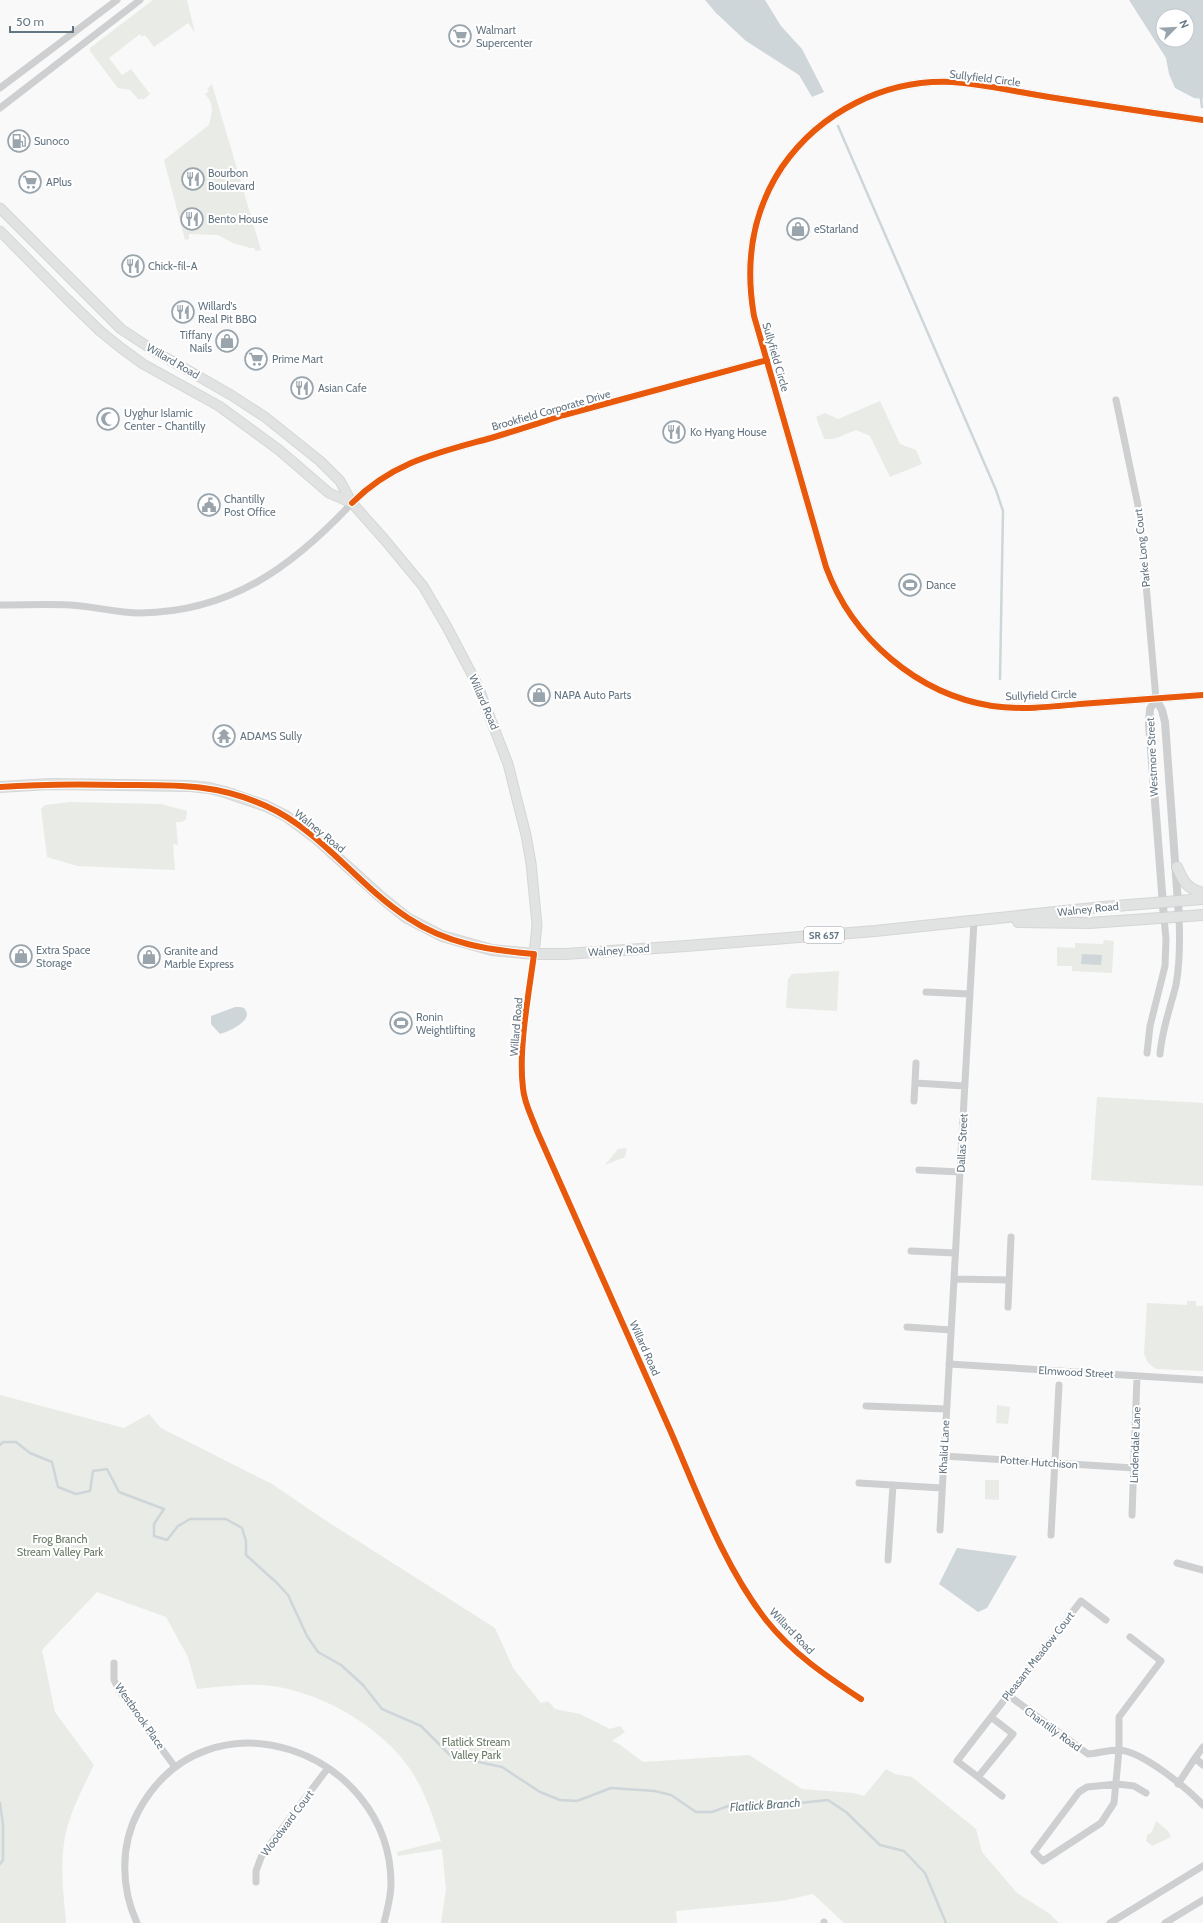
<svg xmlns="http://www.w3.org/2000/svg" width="1203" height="1923" font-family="Cabin,sans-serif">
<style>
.green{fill:#e8ebe6}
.water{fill:#ced6d9;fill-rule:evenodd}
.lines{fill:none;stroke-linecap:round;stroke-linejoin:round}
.stream{stroke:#ced6d9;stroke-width:2.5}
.secondary-casing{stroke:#d5d6d7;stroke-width:11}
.primary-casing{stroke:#d5d6d7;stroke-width:12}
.minor{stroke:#cecfd0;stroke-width:7}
.tertiary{stroke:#cecfd0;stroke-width:8}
.secondary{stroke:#e1e2e2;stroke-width:9}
.primary{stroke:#e1e2e2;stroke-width:10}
.cycleway-casing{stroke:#fff;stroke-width:8}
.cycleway{stroke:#e8590c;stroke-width:6}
.labels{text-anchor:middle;stroke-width:4;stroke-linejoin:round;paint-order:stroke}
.shield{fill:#fff;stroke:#939fa8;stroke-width:1}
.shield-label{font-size:10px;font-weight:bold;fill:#657683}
.poi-label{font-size:11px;fill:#657683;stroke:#fff;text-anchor:start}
.street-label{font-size:11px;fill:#657683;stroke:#fff}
.park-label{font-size:11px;fill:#687a64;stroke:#fff}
.water-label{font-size:12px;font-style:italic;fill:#60757c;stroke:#fff}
</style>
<rect width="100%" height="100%" fill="#f9f9f9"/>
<!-- green -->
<path class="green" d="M153,0H187L195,33L188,23L154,47L145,35L142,37L140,34L109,58L122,75L131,69L150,94L143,100L141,98L139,100L130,90L118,88L90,51V48Z
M212,84L261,250L256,251L254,248H250L233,243L218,235L189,234V239L185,240L164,160L209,125C212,110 215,106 205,94L209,91L207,89Z
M880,401L900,444L916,450L922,464L890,477L870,436L856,430L834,439H824L816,417L825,413L838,419Z
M70,802L161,804L187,811L186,819L182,822H176L178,845L173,844L175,870L77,866L47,857L41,809L45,805Z
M1104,940L1114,941L1112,973L1072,971V966H1057V947L1075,948V943L1103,944Z
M839,971L837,1011L786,1008L788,979L792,974Z
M1097,1097L1203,1103V1186L1091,1180Z
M624,1148L627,1149L625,1157L605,1165L618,1149Z
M1187,1301H1196V1306H1203V1371L1156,1369L1148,1363L1144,1354L1147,1303L1187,1305Z
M0,1395L124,1428L149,1414L161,1428L272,1484L325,1520L495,1628L513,1668L541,1703L548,1701L555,1709L580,1714L610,1729L620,1726L625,1732L612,1741L619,1744L643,1762L749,1755L802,1789L854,1793L864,1796L886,1769L895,1774L912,1777L976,1829L982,1852L1017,1893L1050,1914L1059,1923H844L813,1894L782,1901L676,1911L677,1923H441L446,1889L442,1849L398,1856L397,1852L441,1841C433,1817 425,1791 410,1769C382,1728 327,1696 279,1687C252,1682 224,1686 197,1689L188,1657L166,1617L97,1592L42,1650L55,1712L94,1765C82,1790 68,1815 64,1843C60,1869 64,1897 66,1923H0Z
M997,1405L1010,1407L1008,1424L996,1423Z
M985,1480H999V1500L985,1499Z
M1156,1821L1168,1831L1171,1837L1152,1846L1146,1841L1147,1835L1152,1832Z"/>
<!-- water -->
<path class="water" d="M705,0H765L781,26L802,49L824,92L812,97L799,75L746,41L716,13Z
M1129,0H1203V99L1194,98L1175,88L1169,74L1166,58ZM1163,16H1187V40H1163Z
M1082,954L1102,955L1101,965L1081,964Z
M235,1007C240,1007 244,1006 246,1011C252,1021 228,1032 220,1034L211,1024V1016Z
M957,1548L1017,1556L987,1608L978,1612L939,1584Z"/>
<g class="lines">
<!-- stream -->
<path class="stream" d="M1201,99L1202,107
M838,126L996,490L1003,511L1000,679
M0,1445L3,1442H16L30,1453L52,1462L58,1487L76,1494L90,1491L93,1471L107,1469L119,1492L164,1509L154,1524V1536L167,1540L178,1526L190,1519H226L242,1528L246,1541V1555L277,1583L288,1595L307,1636L318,1652L341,1665L363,1685L382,1709L421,1726L451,1756L502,1767L540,1792L560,1800L577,1801L611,1788L655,1791L671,1795L696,1812H712L731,1805H780L828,1800L846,1812L880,1845L904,1851L925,1873L946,1923
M0,1803L3,1825V1860L0,1864"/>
<!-- secondary casing -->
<g class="secondary-casing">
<path id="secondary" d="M0,208L121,329L156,352L231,395L265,417L320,461L340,481L352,503L384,539L423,586L447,627L477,684L508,764L526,835L531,863L537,925L534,954
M0,231L67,299L100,331L121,348L143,364L219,406L279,450L329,493L352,503"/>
</g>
<!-- primary casing -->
<g class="primary-casing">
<path id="primary" d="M0,787L50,784L190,786L209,788L225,792L266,806L286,816L317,839L381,897L407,918L442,936L492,950L534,954H565L686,946L875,931L1103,907L1203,899
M1177,867C1183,881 1187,889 1203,893
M1018,922L1089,923L1203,915"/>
</g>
<!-- minor -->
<path class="minor" d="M0,88L117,0
M0,108L140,0
M1116,400L1140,515L1156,699
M0,605C23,605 47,604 70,605C93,606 116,613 140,613C231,612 292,567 352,503
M534,954C529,993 518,1049 523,1088C524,1103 532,1117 537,1131C581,1231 626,1330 670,1430C698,1494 723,1565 766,1620C792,1653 826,1676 861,1699
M926,992L970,994
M1147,1053L1150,1026L1165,966L1166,939L1164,918
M1160,1054C1162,1029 1170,1009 1176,985C1180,963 1180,939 1179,917
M915,1083L965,1086
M914,1101L916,1063
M919,1170L960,1172
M911,1251L955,1253
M954,1279L1009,1280
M1008,1307L1011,1237
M907,1327L951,1330
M949,1364L1203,1380
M866,1406L946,1409
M944,1456L1134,1468
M859,1483L942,1488
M1132,1515L1137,1376
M940,1530L974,921
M1051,1535L1059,1385
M888,1560L893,1485
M1177,1563L1203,1570
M1130,1637L1161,1661L1119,1717V1750L1114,1803L1101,1823L1043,1861L1034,1852L1079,1792L1087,1787L1117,1784L1134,1786L1146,1793
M114,1663V1680L120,1692L175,1767
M1008,1695L1088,1754C1098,1753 1109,1750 1119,1750C1142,1751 1187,1788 1203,1805
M991,1717L1013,1734L978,1777L957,1761L1081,1601L1106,1620
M1203,1747L1195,1758L1203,1765
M978,1777L1002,1796
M1178,1784L1195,1758
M256,1882V1871L262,1855L328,1768
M137,1923C121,1888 120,1846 138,1812C206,1684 391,1750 391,1884C391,1897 387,1911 384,1923
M824,1923V1922
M1110,1923L1203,1866
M1165,1923L1203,1900"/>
<!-- tertiary -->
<path class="tertiary" d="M1203,120C1152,113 1100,105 1049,97C1017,92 984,84 952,82C885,79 820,112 782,167C752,212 745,264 754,316L826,567C852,638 917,694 992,706C1021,710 1050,707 1080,704C1121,701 1162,698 1203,695
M352,503C393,462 437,453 491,438C515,431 539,423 564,415L767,360
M1156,699L1150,709L1149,724L1164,918
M1156,699L1162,710L1165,722L1179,917"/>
<!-- secondary -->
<use href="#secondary" class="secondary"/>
<!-- primary -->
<use href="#primary" class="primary"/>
<!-- cycleway casing -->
<g class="cycleway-casing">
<path id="cycleway" d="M1203,120C1152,113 1100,105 1049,97C1017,92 984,84 952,82C885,79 820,112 782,167C752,212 745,264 754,316L826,567C852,638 917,694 992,706C1021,710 1050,707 1080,704C1121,701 1162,698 1203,695
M352,503C393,462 437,453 491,438C515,431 539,423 564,415L767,360
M0,787C40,784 80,784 121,785C174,785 216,783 266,806C322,831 357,885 408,918C447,944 488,950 534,954C529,993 518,1049 523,1088C524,1103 532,1117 537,1131C581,1231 626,1330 670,1430C698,1494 723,1565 766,1620C792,1653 826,1676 861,1699"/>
</g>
<!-- cycleway -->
<use href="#cycleway" class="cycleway"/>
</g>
<!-- icons -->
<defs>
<g id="supermarket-ring" transform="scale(1.15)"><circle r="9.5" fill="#fff" stroke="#99a4ac" stroke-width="1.5"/><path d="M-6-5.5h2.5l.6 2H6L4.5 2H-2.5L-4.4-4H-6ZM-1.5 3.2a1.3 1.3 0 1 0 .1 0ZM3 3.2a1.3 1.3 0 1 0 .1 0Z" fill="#99a4ac"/></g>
<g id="fuel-ring" transform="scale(1.15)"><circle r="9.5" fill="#fff" stroke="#99a4ac" stroke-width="1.5"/><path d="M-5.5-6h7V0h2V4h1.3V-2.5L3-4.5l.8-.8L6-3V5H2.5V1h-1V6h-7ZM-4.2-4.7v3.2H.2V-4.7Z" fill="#99a4ac"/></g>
<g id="restaurant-ring" transform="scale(1.15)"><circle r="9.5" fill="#fff" stroke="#99a4ac" stroke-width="1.5"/><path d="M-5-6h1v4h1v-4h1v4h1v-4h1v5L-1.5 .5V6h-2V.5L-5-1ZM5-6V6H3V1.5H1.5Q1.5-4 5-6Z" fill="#99a4ac"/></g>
<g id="shop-ring" transform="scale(1.15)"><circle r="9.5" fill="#fff" stroke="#99a4ac" stroke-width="1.5"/><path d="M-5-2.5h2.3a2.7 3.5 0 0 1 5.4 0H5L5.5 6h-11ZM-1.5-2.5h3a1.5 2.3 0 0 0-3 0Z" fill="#99a4ac"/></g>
<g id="mosque-ring" transform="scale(1.15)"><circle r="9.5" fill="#fff" stroke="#99a4ac" stroke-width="1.5"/><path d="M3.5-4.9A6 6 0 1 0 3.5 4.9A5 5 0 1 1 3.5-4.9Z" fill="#99a4ac"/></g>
<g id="civic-ring" transform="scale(1.15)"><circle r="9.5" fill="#fff" stroke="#99a4ac" stroke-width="1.5"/><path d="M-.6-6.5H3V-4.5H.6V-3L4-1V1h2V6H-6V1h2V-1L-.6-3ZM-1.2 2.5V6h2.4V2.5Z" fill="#99a4ac"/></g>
<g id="stadium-ring" transform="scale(1.15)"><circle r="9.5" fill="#fff" stroke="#99a4ac" stroke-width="1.5"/><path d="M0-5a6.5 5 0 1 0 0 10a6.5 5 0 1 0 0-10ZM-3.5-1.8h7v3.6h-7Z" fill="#99a4ac"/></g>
<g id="temple-ring" transform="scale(1.15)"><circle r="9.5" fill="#fff" stroke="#99a4ac" stroke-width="1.5"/><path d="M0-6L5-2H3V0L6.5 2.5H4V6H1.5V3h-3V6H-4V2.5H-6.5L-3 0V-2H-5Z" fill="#99a4ac"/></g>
</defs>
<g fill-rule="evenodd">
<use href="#supermarket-ring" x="460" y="36"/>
<use href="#fuel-ring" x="19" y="141"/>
<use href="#restaurant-ring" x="193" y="179"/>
<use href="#supermarket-ring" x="30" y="182"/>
<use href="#restaurant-ring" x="192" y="219"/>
<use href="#shop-ring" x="798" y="229"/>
<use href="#restaurant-ring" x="133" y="266"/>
<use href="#restaurant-ring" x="183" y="312"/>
<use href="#shop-ring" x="227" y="341"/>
<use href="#supermarket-ring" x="256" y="359"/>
<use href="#restaurant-ring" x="302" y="388"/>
<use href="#mosque-ring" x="108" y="419"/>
<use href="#restaurant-ring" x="674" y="432"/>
<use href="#civic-ring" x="209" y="505"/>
<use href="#stadium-ring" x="910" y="585"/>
<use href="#shop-ring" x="539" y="695"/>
<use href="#temple-ring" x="224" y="736"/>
<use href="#shop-ring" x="21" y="956"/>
<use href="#shop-ring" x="149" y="957"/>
<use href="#stadium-ring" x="401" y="1023"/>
</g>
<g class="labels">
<!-- shield labels -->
<rect class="shield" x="804" y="927" width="40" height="16" rx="3"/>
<g class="shield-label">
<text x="824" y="939">SR 657</text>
</g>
<!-- poi labels -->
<g class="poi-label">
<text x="476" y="34">Walmart<tspan x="476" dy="13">Supercenter</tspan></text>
<text x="34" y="145">Sunoco</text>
<text x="208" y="177">Bourbon<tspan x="208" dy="13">Boulevard</tspan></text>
<text x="46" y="186">APlus</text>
<text x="208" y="223">Bento House</text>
<text x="814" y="233">eStarland</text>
<text x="148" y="270">Chick-fil-A</text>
<text x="198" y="310">Willard's<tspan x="198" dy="13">Real Pit BBQ</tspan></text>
<text x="212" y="339" text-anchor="end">Tiffany<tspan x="212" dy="13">Nails</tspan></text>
<text x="272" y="363">Prime Mart</text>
<text x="318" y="392">Asian Cafe</text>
<text x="124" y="417">Uyghur Islamic<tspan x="124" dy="13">Center - Chantilly</tspan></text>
<text x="690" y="436">Ko Hyang House</text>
<text x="224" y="503">Chantilly<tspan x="224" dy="13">Post Office</tspan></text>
<text x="926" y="589">Dance</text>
<text x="554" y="699">NAPA Auto Parts</text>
<text x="240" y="740">ADAMS Sully</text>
<text x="36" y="954">Extra Space<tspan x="36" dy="13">Storage</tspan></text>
<text x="164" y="955">Granite and<tspan x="164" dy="13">Marble Express</tspan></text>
<text x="416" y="1021">Ronin<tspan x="416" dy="13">Weightlifting</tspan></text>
</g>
<!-- street labels -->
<g class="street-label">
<text transform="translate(985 78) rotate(7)" y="4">Sullyfield Circle</text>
<text transform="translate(776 357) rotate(74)" y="4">Sullyfield Circle</text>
<text transform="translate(173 361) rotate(30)" y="4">Willard Road</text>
<text transform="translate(551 410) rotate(-16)" y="4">Brookfield Corporate Drive</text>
<text transform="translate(1142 548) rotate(-96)" y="4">Parke Long Court</text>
<text transform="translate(1041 695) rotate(-2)" y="4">Sullyfield Circle</text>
<text transform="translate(484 702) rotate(67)" y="4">Willard Road</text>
<text transform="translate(1152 757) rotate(-93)" y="4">Westmore Street</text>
<text transform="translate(320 831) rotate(39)" y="4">Walney Road</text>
<text transform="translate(1088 909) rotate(-6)" y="4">Walney Road</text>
<text transform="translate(619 950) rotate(-4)" y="4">Walney Road</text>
<text transform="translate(516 1027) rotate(-85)" y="4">Willard Road</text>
<text transform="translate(962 1143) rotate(-87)" y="4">Dallas Street</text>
<text transform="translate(645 1348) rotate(66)" y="4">Willard Road</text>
<text transform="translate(1076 1372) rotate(3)" y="4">Elmwood Street</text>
<text transform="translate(1135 1445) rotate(-88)" y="4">Lindendale Lane</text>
<text transform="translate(944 1447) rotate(-87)" y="4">Khalid Lane</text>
<text transform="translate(1039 1462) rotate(4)" y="4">Potter Hutchison</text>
<text transform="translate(792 1631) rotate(46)" y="4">Willard Road</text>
<text transform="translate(1038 1656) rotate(-52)" y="4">Pleasant Meadow Court</text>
<text transform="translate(140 1716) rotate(55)" y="4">Westbrook Place</text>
<text transform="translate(1053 1729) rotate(36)" y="4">Chantilly Road</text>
<text transform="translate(287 1823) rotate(-53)" y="4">Woodward Court</text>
</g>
<!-- park labels -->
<g class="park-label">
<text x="60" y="1543">Frog Branch<tspan x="60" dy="13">Stream Valley Park</tspan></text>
<text x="476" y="1746">Flatlick Stream<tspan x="476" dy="13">Valley Park</tspan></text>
</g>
<!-- water labels -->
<g class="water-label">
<text transform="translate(765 1805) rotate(-4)" y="4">Flatlick Branch</text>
</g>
</g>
<!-- north arrow -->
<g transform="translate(1175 28) rotate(66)"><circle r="19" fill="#ffffff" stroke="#c1c8cd"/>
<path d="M0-3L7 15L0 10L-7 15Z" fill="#99a4ac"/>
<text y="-6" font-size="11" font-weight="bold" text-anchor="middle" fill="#657683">N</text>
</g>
<!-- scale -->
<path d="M10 26v6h63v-6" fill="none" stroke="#657683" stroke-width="2"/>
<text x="16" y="26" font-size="12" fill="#657683" stroke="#ffffff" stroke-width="3" paint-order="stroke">50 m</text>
</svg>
